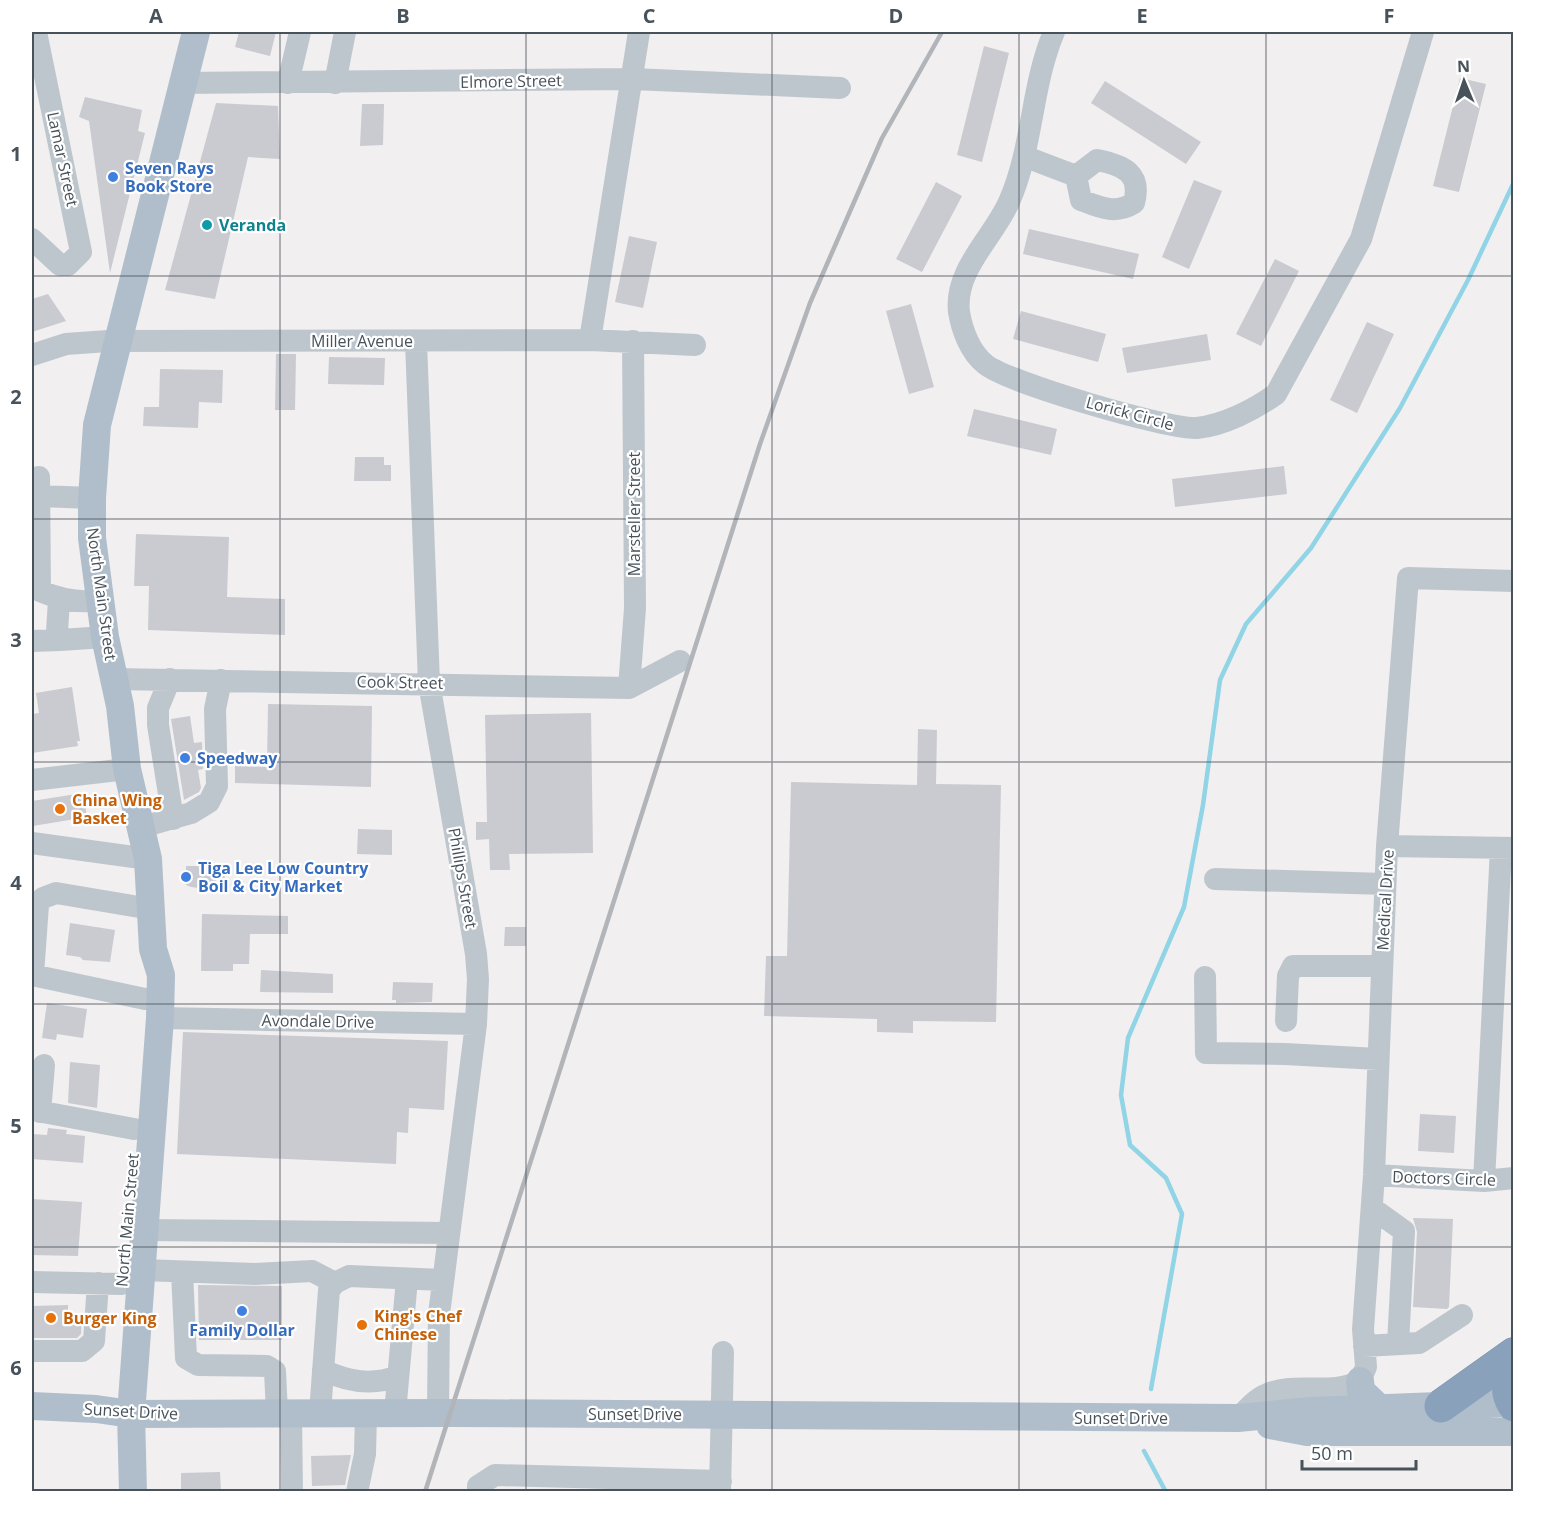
<svg xmlns="http://www.w3.org/2000/svg" width="1545" height="1523" font-family="'Open Sans',sans-serif">
<style>
.lines{fill:none;stroke-linecap:round;stroke-linejoin:round}
.stream{stroke:#90d4e6;stroke-width:4.5}
.building{fill:#c9cbd1}
.highway-casing{stroke:#758ca6;stroke-width:34}
.minor{stroke:#bec6cd;stroke-width:22}
.major{stroke:#b0becc;stroke-width:28}
.highway{stroke:#89a1bb;stroke-width:33}
.rail{stroke:#b1b4b9;stroke-width:4.5}
.grid{fill:none;stroke:#48525b;stroke-width:1.5;stroke-opacity:0.55}
.shop-dot{fill:#3f7fe0;stroke:#fff;stroke-width:2}
.culture-dot{fill:#0f9aa8;stroke:#fff;stroke-width:2}
.food-dot{fill:#e8710a;stroke:#fff;stroke-width:2}
.labels{text-anchor:middle;stroke-width:4.5;stroke-linejoin:round;paint-order:stroke}
.street-label{font-size:16px;fill:#48525b;stroke:#fff}
.shop-label{font-size:16px;font-weight:bold;fill:#366cbe;stroke:#fff;text-anchor:start}
.culture-label{font-size:16px;font-weight:bold;fill:#0d838f;stroke:#fff;text-anchor:start}
.food-label{font-size:16px;font-weight:bold;fill:#c56008;stroke:#fff;text-anchor:start}
.neatline{fill:none;stroke:#48525b;stroke-width:2}
.grid-label{font-size:20px;text-anchor:middle;font-weight:bold;fill:#48525b}
</style>
<rect width="100%" height="100%" fill="#f1efef"/>
<g class="lines">
<!-- stream -->
<path class="stream" d="M1151,1389L1182,1214L1166,1178L1130,1145L1121,1095L1128,1038L1184,907L1203,805L1220,680L1246,624L1311,548L1400,408L1468,280L1514,182
M1144,1451L1166,1492"/>
</g>
<!-- building -->
<path class="building" d="M239,32H276L270,56L235,47Z
M984,46L1009,53L982,162L957,155Z
M1460,78L1486,84L1459,192L1433,186Z
M1105,81L1201,142L1186,164L1091,103Z
M85,97L142,110L138,131L145,133L110,273L89,121L79,117Z
M216,103L278,106L280,159L248,157L215,299L165,290Z
M362,104H384L383,145L360,146Z
M1194,180L1222,191L1189,269L1162,257Z
M936,182L962,196L922,272L896,259Z
M1029,229L1139,254L1133,279L1023,254Z
M629,236L657,242L643,308L615,302Z
M1275,259L1299,271L1261,346L1236,334Z
M48,294L66,321L32,332V299Z
M911,304L934,387L909,394L886,311Z
M1021,311L1106,334L1098,362L1013,339Z
M1367,322L1394,334L1357,413L1330,400Z
M1207,334L1211,360L1127,373L1122,348Z
M276,354H296L295,410H275Z
M329,357L385,358L384,385L328,384Z
M160,369L223,370L222,403L199,402L198,428L143,426L144,407H159Z
M974,409L1057,429L1051,455L967,436Z
M355,457H384V465H391V481H354Z
M1284,466L1287,494L1175,507L1172,479Z
M136,534L229,537L227,597L285,599V635L148,630L149,586H134Z
M72,687L80,741H77L78,746L32,753V714L39,713L36,693Z
M268,704L372,706L371,787L235,783V766L267,767Z
M591,713L593,853L509,854L510,870H490L489,839L476,840V822H487L485,715Z
M190,716L194,743L202,742L203,769L198,770L201,788L199,792L184,800L171,719Z
M918,729L937,730L936,784L1001,785L996,1022L913,1021V1033L877,1032V1019L764,1016L766,956H787L791,782L917,785Z
M83,793L87,817L33,826L32,801Z
M358,829L392,830V855L357,854Z
M186,866H225V880H216L215,890L191,887L186,885Z
M202,914L288,916V934H250L249,964H233V971H201Z
M70,923L115,930L110,962L83,960L80,957L66,955Z
M505,927H526V946H504Z
M261,970L333,974V993L260,992Z
M393,982L433,983L432,1002L396,1003V1000H392Z
M47,1003L87,1009L83,1038L57,1034L56,1040L42,1038Z
M183,1032L448,1041L444,1110L409,1108L408,1133L397,1132L396,1164L177,1154Z
M70,1062L100,1065L97,1108L68,1103Z
M1420,1114L1456,1116L1454,1153L1418,1151Z
M48,1128L67,1130L66,1134L85,1136L83,1163L32,1159V1134L47,1135Z
M32,1199L82,1202L78,1256L32,1255Z
M1413,1218L1453,1219L1449,1307L1447,1309L1413,1307L1417,1232Z
M198,1285L282,1286V1340H199Z
M68,1305V1313H82L81,1334L77,1338H32V1306Z
M351,1455L345,1485L312,1486L311,1456Z
M220,1472L221,1491H181V1473Z"/>
<g class="lines">
<!-- highway casing -->
<g class="highway-casing">
<path id="highway" d="M1514,1372C1507,1383 1507,1394 1514,1405
M1441,1406L1514,1354"/>
</g>
<!-- minor -->
<path class="minor" d="M1054,32C1031,86 1033,148 1009,202C993,238 954,270 959,312C962,330 970,352 985,364C1006,382 1169,430 1197,428C1224,425 1254,410 1276,394L1361,239L1423,32
M182,83L633,79L840,88
M288,83L300,32
M335,83L345,32
M1026,157L1076,176L1097,160C1123,165 1142,173 1134,203C1115,215 1099,207 1081,200L1076,176
M32,239L60,265H68L81,252L36,32
M590,340L639,32
M416,342L429,683L476,954L478,979L476,1024L439,1314L438,1413
M32,355L66,344L108,341L590,340L695,345
M39,477L40,591C59,599 79,604 101,600
M39,496L92,498
M59,599L57,632L60,640L105,637
M32,641L60,640
M114,679L629,688L680,661
M170,679L158,708V725L173,819
M629,688L635,608L633,341
M32,780L127,769
M142,827L191,813L209,802L217,786L215,709L221,680
M32,843L148,859
M1387,846L1514,848
M1215,879L1385,884
M32,975L145,999
M33,975L38,905L43,898L56,893L151,909
M1205,977L1206,1053L1285,1054L1378,1059
M160,1018L476,1024
M1286,1021L1288,976L1293,966H1382
M32,1110L134,1129
M40,1112L44,1065
M1374,1175L1484,1181L1514,1178
M1484,1181L1501,848
M1372,1208L1404,1231L1398,1344
M145,1230L449,1233
M142,1270L255,1274L312,1271L335,1283
M182,1272L186,1358L198,1365L267,1366L275,1371L277,1413
M32,1282L122,1284
M1364,1346L1419,1343L1462,1315
M32,1351H82L94,1341L98,1283
M323,1370C348,1382 372,1386 398,1376
M291,1413L292,1492
M320,1413L329,1290L335,1283L349,1276L443,1280
M395,1413L407,1279
M1238,1418C1246,1411 1254,1400 1263,1396C1294,1380 1330,1397 1360,1381L1366,1367L1363,1329L1374,1175L1387,846L1408,578L1514,581
M357,1492L365,1454L366,1413
M478,1492V1486L495,1475L721,1481
M720,1492L723,1352"/>
<!-- major -->
<path class="major" d="M1360,1381L1361,1391L1379,1408
M32,1406L96,1409L131,1414L451,1413L1238,1418L1311,1411L1514,1403
M1270,1425L1307,1432H1514
M133,1492L131,1414L160,1018L161,975L153,949L148,859L127,769L120,706L105,637L92,538V498L97,425L196,32"/>
<!-- highway -->
<use href="#highway" class="highway"/>
<!-- rail -->
<path class="rail" d="M425,1492L760,444L810,303L882,138L942,32"/>
</g>
<!-- grid -->
<path class="grid" d="M280,32V1492M526,32V1492M772,32V1492M1019,32V1492M1266,32V1492M32,276H1514M32,519H1514M32,762H1514M32,1004H1514M32,1247H1514"/>
<!-- markers -->
<g class="shop-dot">
<circle cx="113" cy="177" r="6"/>
<circle cx="185" cy="758" r="6"/>
<circle cx="186" cy="877" r="6"/>
<circle cx="242" cy="1311" r="6"/>
</g>
<circle class="culture-dot" cx="207" cy="225" r="6"/>
<g class="food-dot">
<circle cx="60" cy="809" r="6"/>
<circle cx="51" cy="1318" r="6"/>
<circle cx="362" cy="1325" r="6"/>
</g>
<g class="labels">
<!-- street labels -->
<g class="street-label">
<text transform="translate(511 81) rotate(-1)" y="6">Elmore Street</text>
<text transform="translate(63 159) rotate(78)" y="6">Lamar Street</text>
<text x="362" y="347">Miller Avenue</text>
<text transform="translate(1130 413) rotate(15)" y="6">Lorick Circle</text>
<text transform="translate(634 514) rotate(-90)" y="6">Marsteller Street</text>
<text transform="translate(102 594) rotate(82)" y="6">North Main Street</text>
<text transform="translate(400 682) rotate(1)" y="6">Cook Street</text>
<text transform="translate(463 878) rotate(80)" y="6">Phillips Street</text>
<text transform="translate(1385 900) rotate(-87)" y="6">Medical Drive</text>
<text transform="translate(318 1021) rotate(1)" y="6">Avondale Drive</text>
<text transform="translate(1444 1178) rotate(2)" y="6">Doctors Circle</text>
<text transform="translate(127 1220) rotate(-85)" y="6">North Main Street</text>
<text transform="translate(131 1411) rotate(3)" y="6">Sunset Drive</text>
<text x="635" y="1420">Sunset Drive</text>
<text x="1121" y="1424">Sunset Drive</text>
</g>
<!-- shop labels -->
<g class="shop-label">
<text x="125" y="174">Seven Rays<tspan x="125" dy="18">Book Store</tspan></text>
<text x="197" y="764">Speedway</text>
<text x="198" y="874">Tiga Lee Low Country<tspan x="198" dy="18">Boil &amp; City Market</tspan></text>
<text x="242" y="1336" text-anchor="middle">Family Dollar</text>
</g>
<!-- culture labels -->
<g class="culture-label">
<text x="219" y="231">Veranda</text>
</g>
<!-- food labels -->
<g class="food-label">
<text x="72" y="806">China Wing<tspan x="72" dy="18">Basket</tspan></text>
<text x="374" y="1322">King's Chef<tspan x="374" dy="18">Chinese</tspan></text>
<text x="63" y="1324">Burger King</text>
</g>
</g>
<!-- border -->
<rect width="1545" height="1523" fill="none" stroke="#ffffff" stroke-width="66"/>
<!-- north arrow -->
<g transform="translate(1464 81) rotate(358)" stroke="#ffffff" stroke-width="4.5" paint-order="stroke">
<path d="M0-4.5L10 22L0 15L-10 22Z" fill="#48525b"/>
<text y="-9" font-size="16" font-weight="bold" text-anchor="middle" fill="#48525b">N</text>
</g>
<!-- scale -->
<path d="M1302 1460v9h114v-9" fill="none" stroke="#48525b" stroke-width="3"/>
<text x="1311" y="1460" font-size="18" fill="#48525b" stroke="#ffffff" stroke-width="4.5" paint-order="stroke">50 m</text>
<rect x="33" y="33" width="1479" height="1457" class="neatline"/>
<g class="grid-label">
<text x="156" y="23">A</text>
<text x="403" y="23">B</text>
<text x="649" y="23">C</text>
<text x="896" y="23">D</text>
<text x="1142" y="23">E</text>
<text x="1389" y="23">F</text>
<text x="16" y="161">1</text>
<text x="16" y="404">2</text>
<text x="16" y="647">3</text>
<text x="16" y="890">4</text>
<text x="16" y="1133">5</text>
<text x="16" y="1375">6</text>
</g>
</svg>
